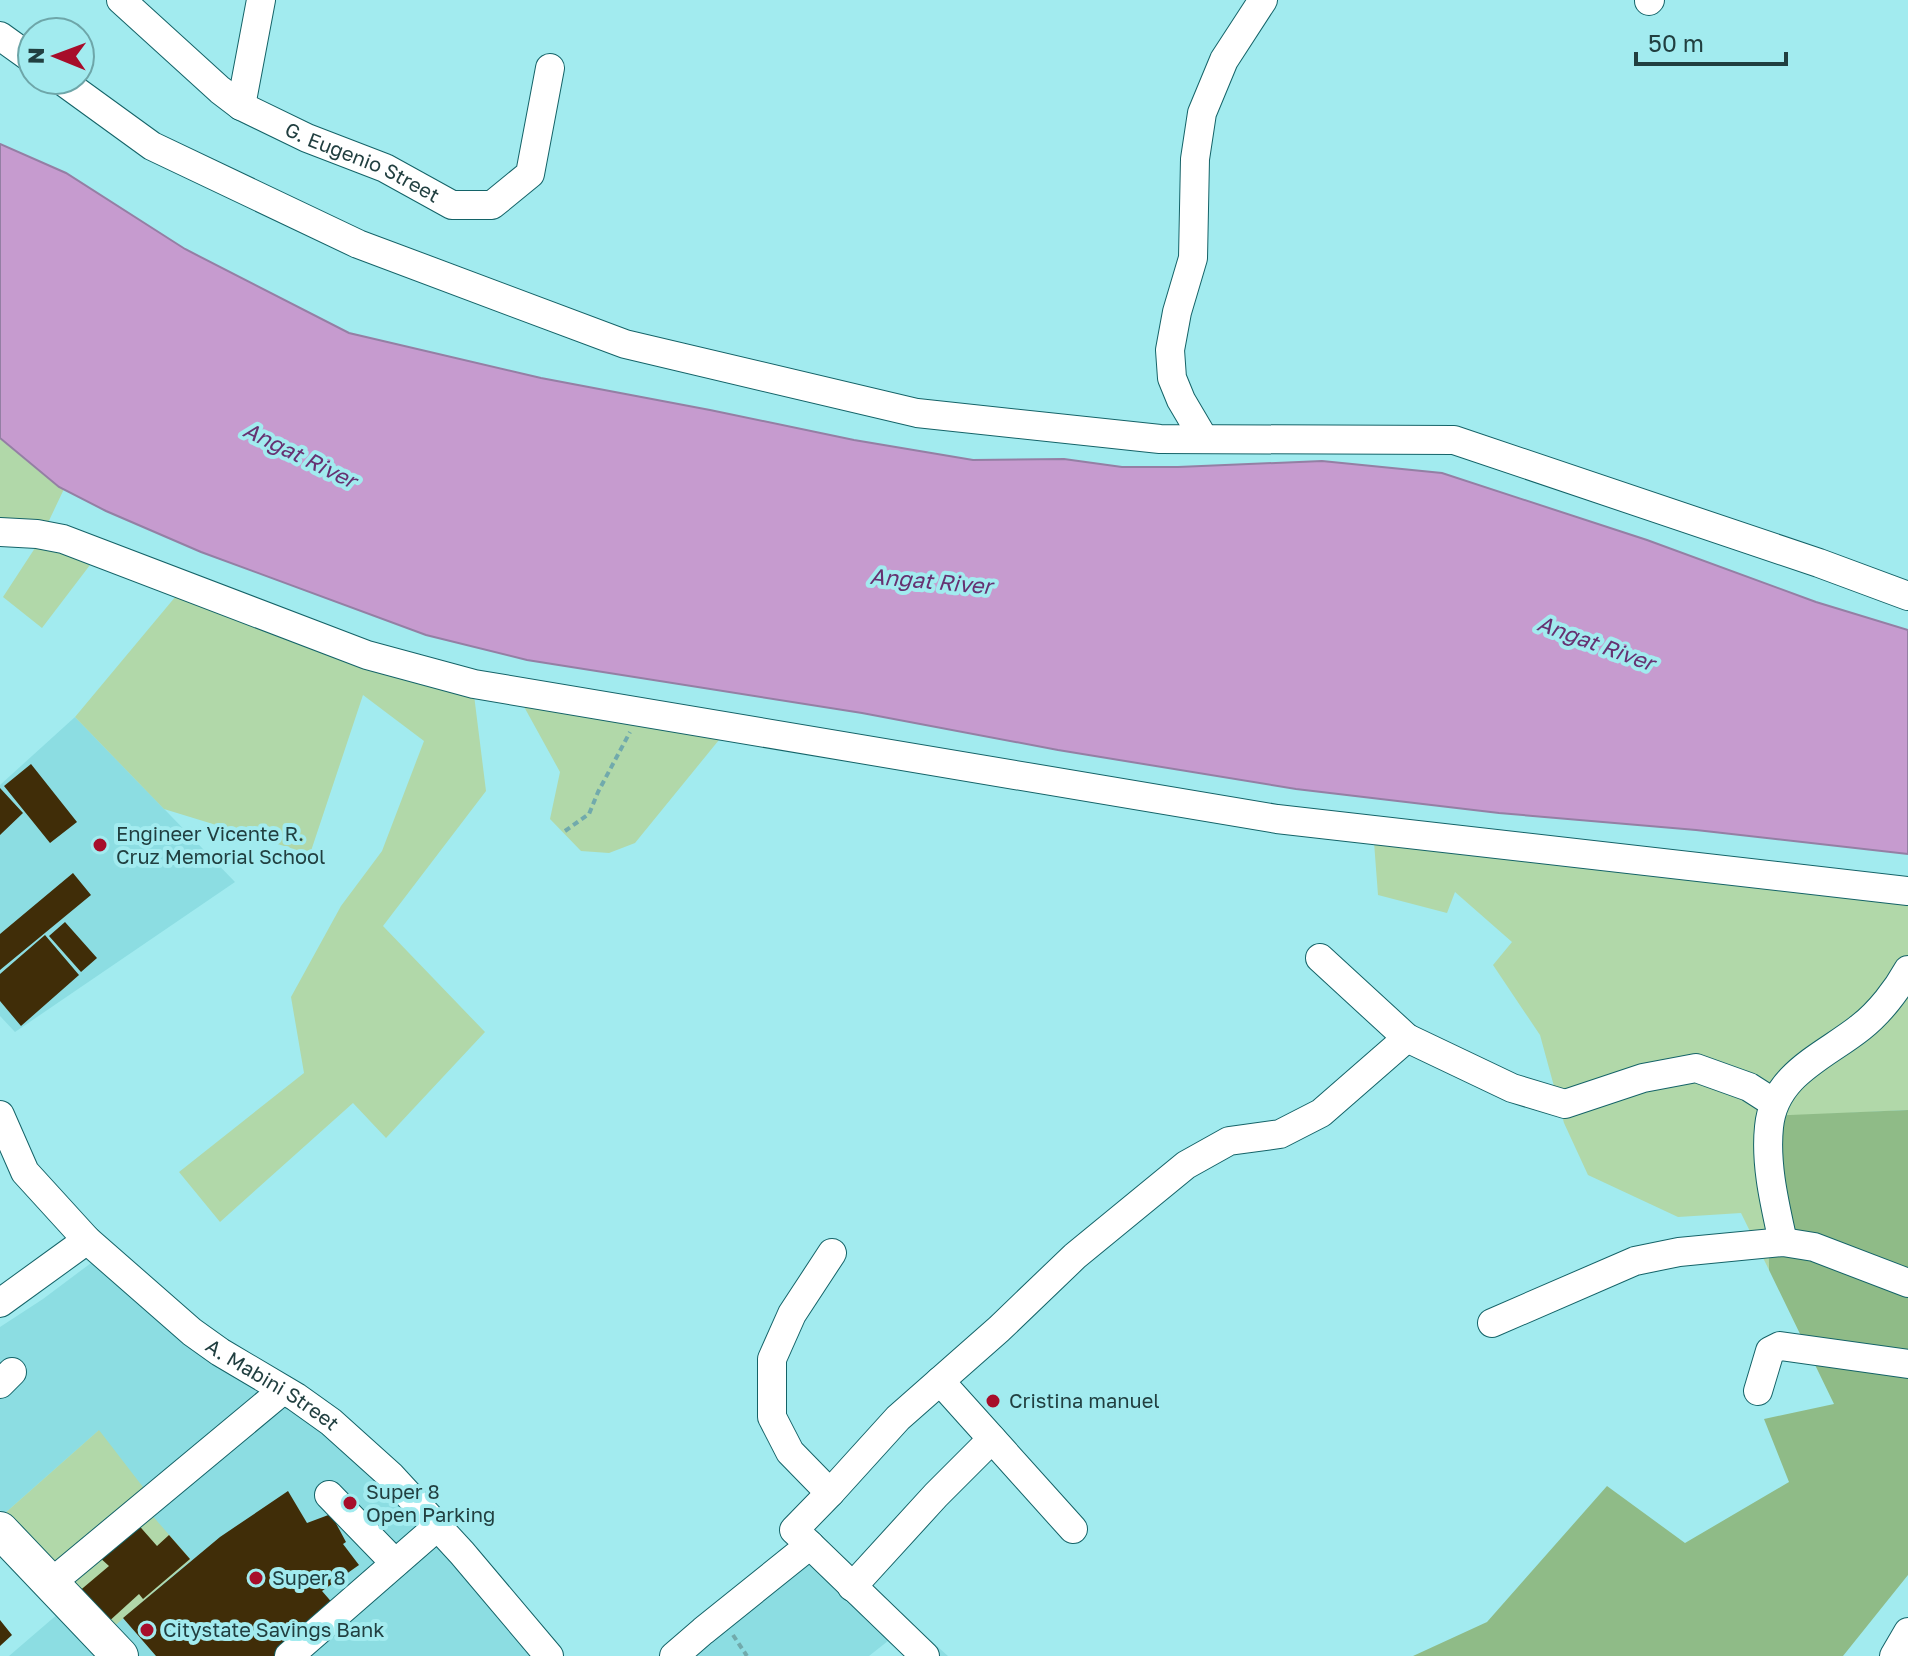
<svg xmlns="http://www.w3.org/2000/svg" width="1908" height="1656" font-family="'Golos Text',sans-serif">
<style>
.built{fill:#8cdde2}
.green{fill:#b1d8a9}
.forest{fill:#8fbb87}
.water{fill:#c69bcf;stroke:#947fa4;stroke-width:2}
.building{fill:#402d08}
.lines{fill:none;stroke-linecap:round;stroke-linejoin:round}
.minor-casing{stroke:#146368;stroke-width:30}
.major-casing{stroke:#146368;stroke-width:38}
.path{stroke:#71aaac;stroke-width:4;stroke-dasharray:6 4;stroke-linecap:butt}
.minor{stroke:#fff;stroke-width:28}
.major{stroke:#fff;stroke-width:36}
.poi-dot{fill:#a70d2a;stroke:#a2ebef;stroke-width:3}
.labels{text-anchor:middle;stroke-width:8;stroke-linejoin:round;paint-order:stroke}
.street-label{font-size:20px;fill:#213f40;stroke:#a2ebef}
.poi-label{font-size:20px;fill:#213f40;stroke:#a2ebef;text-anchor:start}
.water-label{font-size:22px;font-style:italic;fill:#663171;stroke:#a2ebef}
</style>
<rect width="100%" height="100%" fill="#a2ebef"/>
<!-- built -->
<path class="built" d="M75,717L235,882L15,1032L0,1016V785Z
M99,1257L330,1427L539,1656H136L111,1629L137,1498L98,1431L4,1514L0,1510V1327L43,1299Z
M811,1534L948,1656H910L893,1637L869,1656H672Z
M59,1613L100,1656H9Z"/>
<!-- green -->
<path class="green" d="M0,438L64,489L36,548L68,555L90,565L42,628L3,597L35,548L0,544Z
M176,596L474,695L486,791L383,926L485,1032L386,1138L353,1103L220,1222L179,1172L304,1073L291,997L341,906L382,851L424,741L363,695L310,854L164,809L75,717Z
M522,703L723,735L635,843L609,853L581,851L550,819L560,772Z
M1374,842L1908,897V1110L1767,1117L1769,1270L1741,1213L1678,1217L1588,1175L1564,1123L1540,1035L1493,965L1512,942L1455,892L1447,913L1378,895Z
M99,1430L146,1491L137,1498L191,1560L111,1629L4,1514Z"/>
<!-- forest -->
<path class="forest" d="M1908,1110V1575L1843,1656H1413L1487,1622L1607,1486L1685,1543L1789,1482L1764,1419L1834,1404L1769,1270L1767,1116Z"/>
<!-- water -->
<path class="water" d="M0,144L66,173L185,249L349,333L541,378L710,410L854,440L973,460L1064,459L1122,467H1178L1322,461L1442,473L1647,540L1816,602L1908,630V854L1696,830L1499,813L1296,789L1058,750L862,713L527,660L426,635L201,552L106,511L59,487L0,438Z"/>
<!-- building -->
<path class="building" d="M31,764L77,822L50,843L4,786Z
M0,788L23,813L0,835Z
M73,873L91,895L0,970V934Z
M65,922L97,958L81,972L49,936Z
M45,935L79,975L21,1026L0,1001V974Z
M288,1491L307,1523L331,1514L346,1542L343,1544L359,1565L322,1591L335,1606L284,1656H156L123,1618L220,1537Z
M135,1521L157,1546L169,1535L190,1559L143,1599L139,1594L106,1624L77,1593L109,1566L98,1556Z
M0,1620L12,1635L0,1646Z"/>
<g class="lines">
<!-- minor casing -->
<g class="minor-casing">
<g id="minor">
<path id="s1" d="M121,0L220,90L241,106L307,138L385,168L452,205H492L530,174L550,68"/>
<path d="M1649,1L1650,0"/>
<path d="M0,36L32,59"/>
<path d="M61,80L152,146L358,244L625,344L917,413L1160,439L1454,440L1819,563L1908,596"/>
<path d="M241,106L261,0"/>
<path d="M1204,439L1181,400L1172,378L1170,350L1177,312L1193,258L1195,159L1202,113L1224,60L1263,0"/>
<path d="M0,532L37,534L63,539L367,655L474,684L1277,819L1908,891"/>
<path d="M1320,958L1407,1038L1512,1088L1565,1104L1643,1078L1696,1068L1749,1087L1774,1103"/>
<path id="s2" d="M0,1115L25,1172L87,1240L192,1332L220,1352L296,1397L331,1422L391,1476L462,1553L549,1656"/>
<path d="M1783,1242C1775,1205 1765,1165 1769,1127C1774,1074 1825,1056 1861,1027C1879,1013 1897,990 1908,970"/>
<path d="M0,1303L87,1240"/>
<path d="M1492,1323L1635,1261L1679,1252L1783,1242L1814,1247L1908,1283"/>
<path d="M940,1381L1073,1529"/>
<path d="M0,1384L12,1372"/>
<path d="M1758,1391L1770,1351L1780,1346L1908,1364"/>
<path d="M830,1493L790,1452L772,1417V1359L792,1314L832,1253"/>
<path d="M329,1495L395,1563"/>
<path d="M810,1545L925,1656"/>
<path d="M51,1583L283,1390"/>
<path d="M852,1587L936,1495L992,1439"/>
<path d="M289,1656L437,1527"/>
<path d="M674,1656L703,1631L810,1545L794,1530L830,1493L898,1418L999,1329L1075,1256L1186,1165L1229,1141L1280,1134L1321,1113L1407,1038"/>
<path d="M1894,1656L1908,1632"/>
</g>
</g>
<!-- major casing -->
<g class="major-casing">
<path id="major" d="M0,1530L120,1656"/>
</g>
<!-- path -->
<path class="path" d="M565,831L589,814L598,792L630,732
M733,1635L747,1656"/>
<!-- minor -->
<use href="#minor" class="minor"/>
<!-- major -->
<use href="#major" class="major"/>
</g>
<!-- markers -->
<g class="poi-dot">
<circle cx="100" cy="845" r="8"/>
<circle cx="993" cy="1401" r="8"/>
<circle cx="350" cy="1503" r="8"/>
<circle cx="256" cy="1578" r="8"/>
<circle cx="147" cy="1630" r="8"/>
</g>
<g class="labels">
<!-- street labels -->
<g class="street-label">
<text dy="7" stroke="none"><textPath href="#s1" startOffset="294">G. Eugenio Street</textPath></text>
<text dy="7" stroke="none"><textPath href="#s2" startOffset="390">A. Mabini Street</textPath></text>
</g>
<!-- poi labels -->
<g class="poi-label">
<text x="116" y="841">Engineer Vicente R.<tspan x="116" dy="23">Cruz Memorial School</tspan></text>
<text x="1009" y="1408">Cristina manuel</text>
<text x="366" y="1499">Super 8<tspan x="366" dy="23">Open Parking</tspan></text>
<text x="272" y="1585">Super 8</text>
<text x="163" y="1637">Citystate Savings Bank</text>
</g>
<!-- water labels -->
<g class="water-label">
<text transform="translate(300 455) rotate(26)" y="8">Angat River</text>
<text transform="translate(931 581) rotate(5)" y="8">Angat River</text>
<text transform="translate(1596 643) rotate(20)" y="8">Angat River</text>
</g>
</g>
<!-- north arrow -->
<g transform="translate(56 56) rotate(271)"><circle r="38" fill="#a2ebef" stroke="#6ea6a9" stroke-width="2"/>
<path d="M0-6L14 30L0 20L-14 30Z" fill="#a70d2a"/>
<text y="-12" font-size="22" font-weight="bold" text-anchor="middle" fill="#213f40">N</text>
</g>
<!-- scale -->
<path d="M1636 52v12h150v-12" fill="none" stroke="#213f40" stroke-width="4"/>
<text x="1648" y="52" font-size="24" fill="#213f40" stroke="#a2ebef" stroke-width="6" paint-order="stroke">50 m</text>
</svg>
